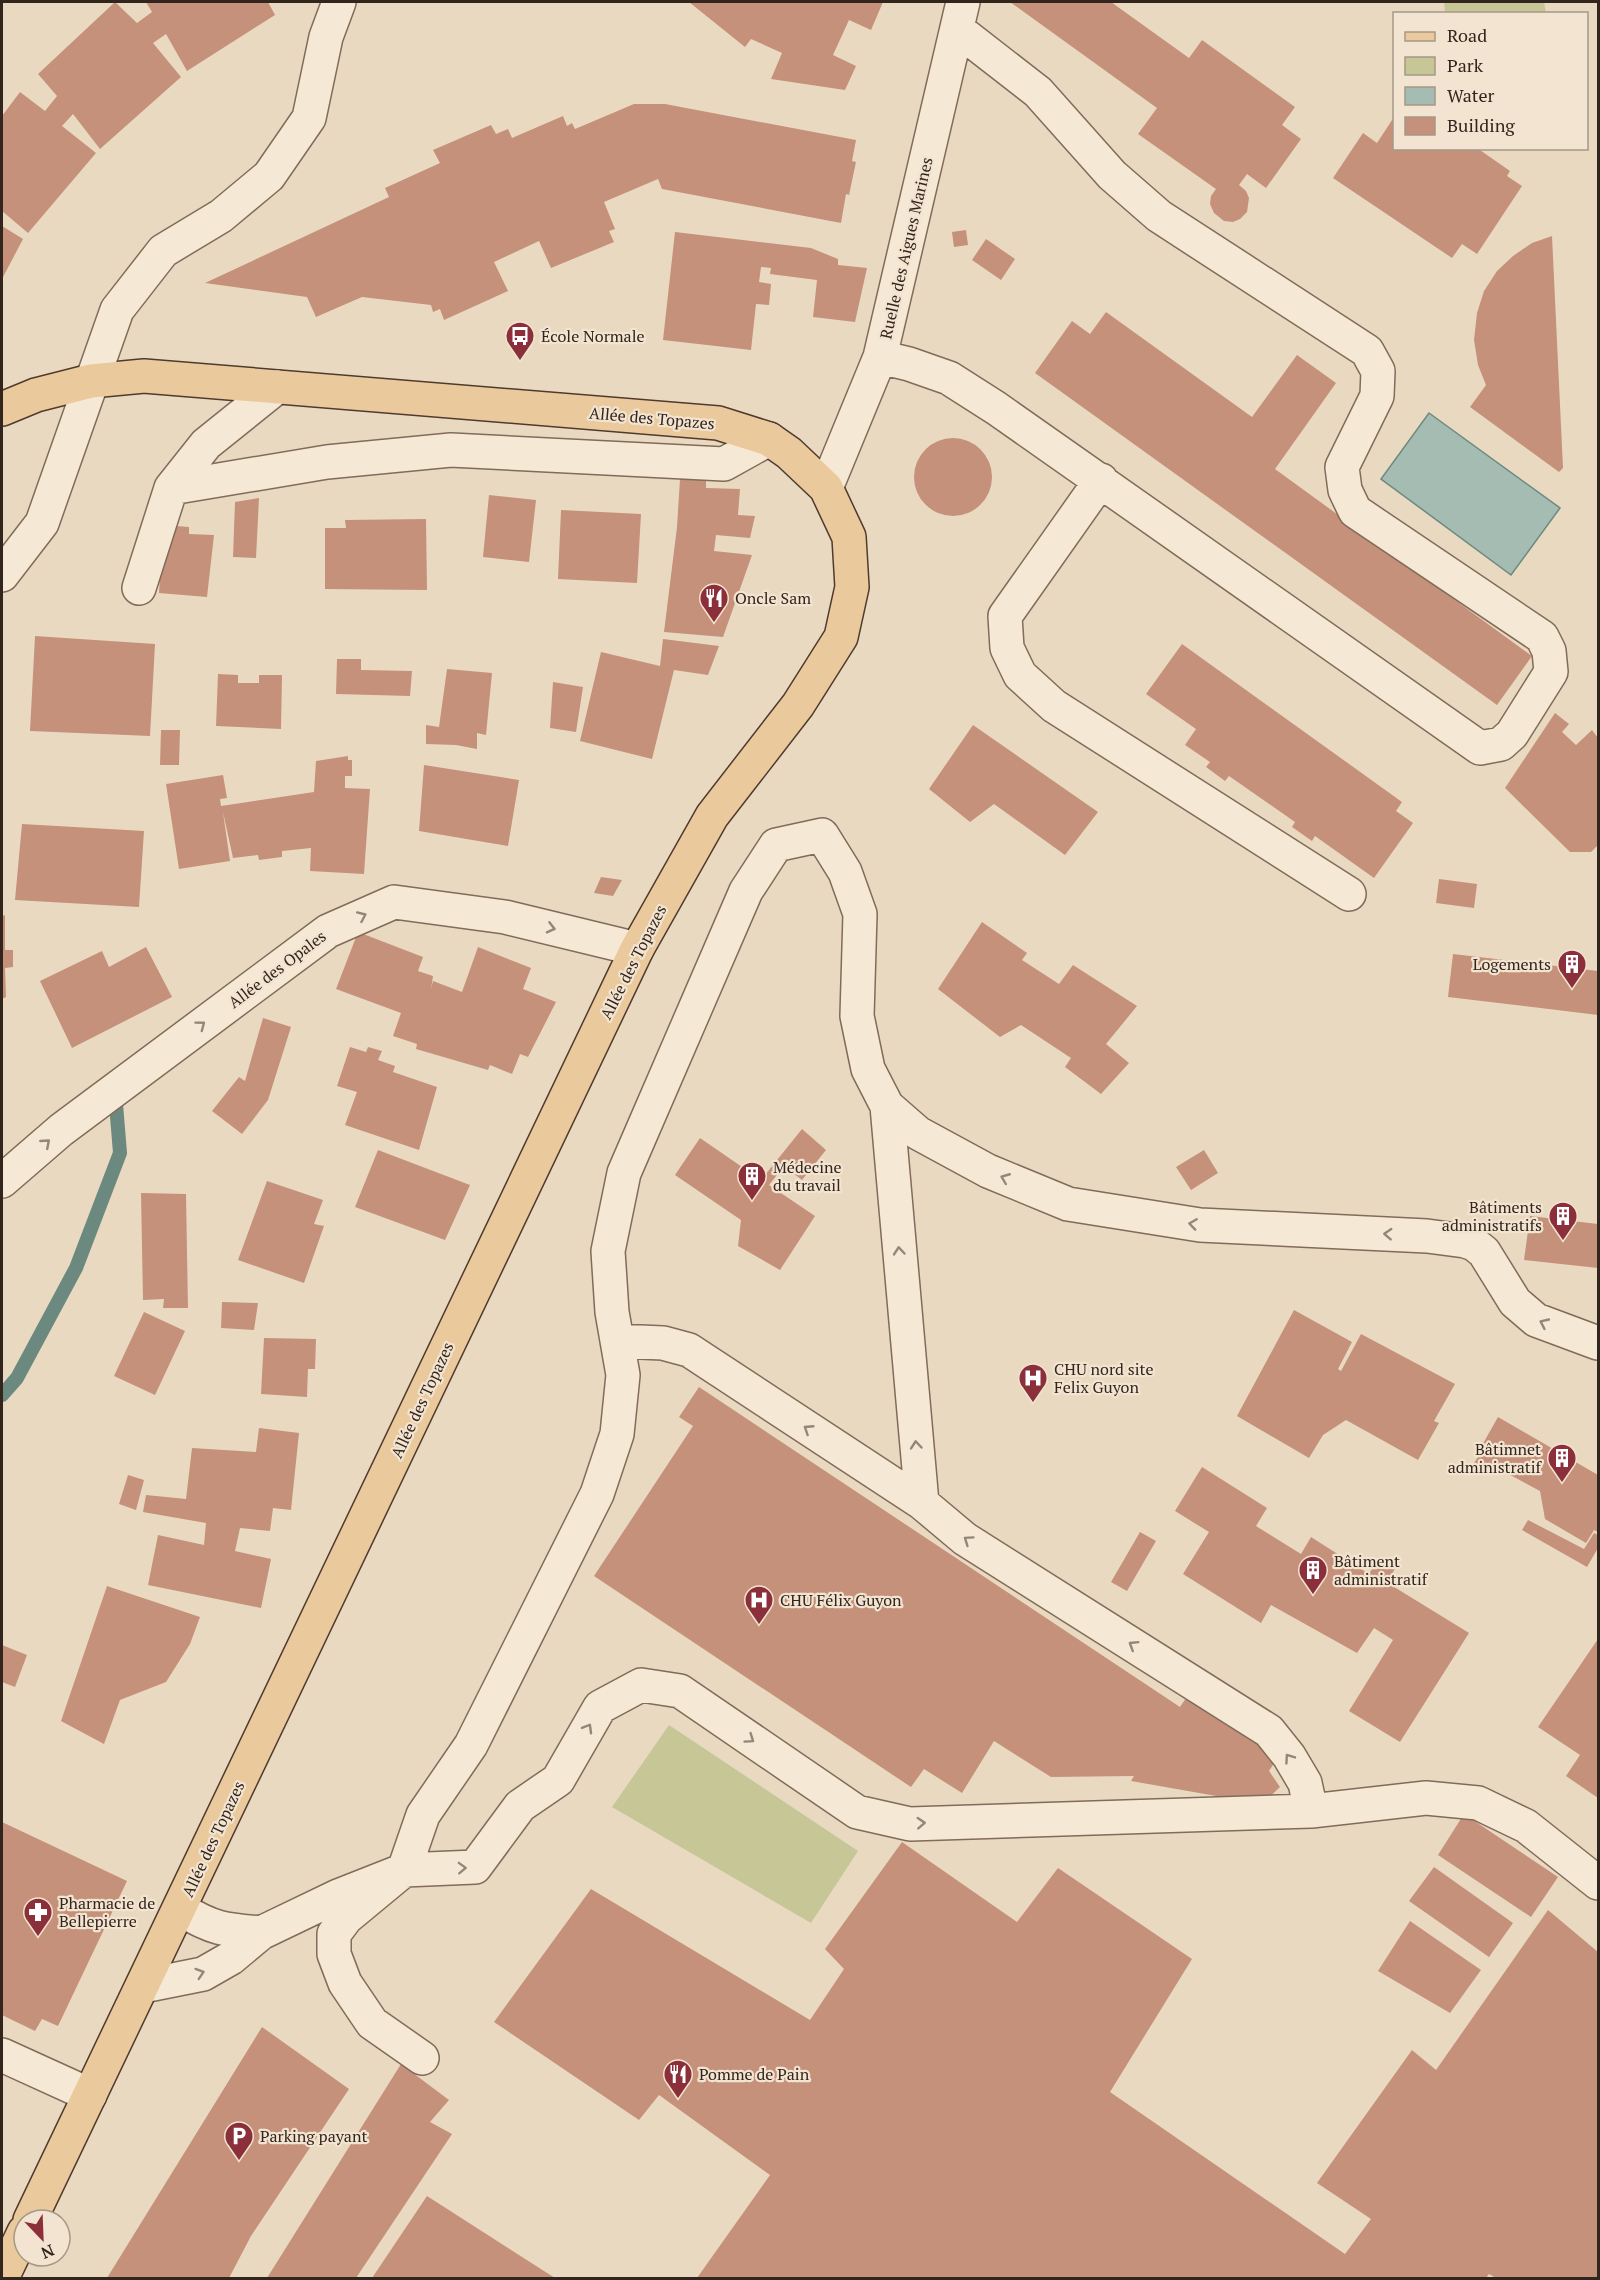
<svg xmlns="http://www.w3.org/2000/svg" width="1600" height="2280" font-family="'PT Serif',serif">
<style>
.green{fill:#c6c697}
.water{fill:#a4bcb2;stroke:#6c897f;stroke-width:1.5}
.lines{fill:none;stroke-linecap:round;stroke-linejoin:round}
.stream{stroke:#6c897f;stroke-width:14}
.building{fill:#c5917a}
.minor-casing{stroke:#816b5a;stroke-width:36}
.major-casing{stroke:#4f3a2e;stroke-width:36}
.minor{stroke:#f5e8d4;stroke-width:33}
.major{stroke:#eac99c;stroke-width:33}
.oneway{stroke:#948678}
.labels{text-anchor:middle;stroke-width:4.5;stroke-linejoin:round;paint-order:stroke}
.street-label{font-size:16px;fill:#32251d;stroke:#f2e4d0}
.poi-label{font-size:16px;fill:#32251d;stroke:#f2e4d0;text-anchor:start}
</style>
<rect width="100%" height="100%" fill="#ead9c1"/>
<!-- green -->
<path class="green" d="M1444,2H1544L1546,13H1445Z
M669,1725L858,1851L811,1923L612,1807Z"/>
<!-- water -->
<path class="water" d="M1429,413L1560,508L1511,575L1381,479Z"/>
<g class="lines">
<!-- stream -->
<path class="stream" d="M2,1395L17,1378L76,1268L120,1153L115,1092"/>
</g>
<!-- building -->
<path class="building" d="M115,2L137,23L152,12L146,2H268L275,15L187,71L166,34L153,43L181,77L100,149L73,114L62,126L96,153L28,233L2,211V116L20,92L45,111L57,96L38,74Z
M689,2H883L871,30L849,20L833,55L856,66L845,90L771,79L782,53L751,39L745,47Z
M1010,2H1111L1189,58L1202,40L1295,107L1282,125L1301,139L1266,188L1247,174L1239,185L1246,191L1249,198L1247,212L1240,219L1233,222L1224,221L1214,213L1210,204L1211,196L1216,189L1138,134L1157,108Z
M634,104H665L856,140L852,161L856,162L849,195L846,194L841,223L662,189L658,179L604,202L615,229L609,231L614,242L551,268L539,241L494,262L508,291L444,320L440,309L433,312L431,305L362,297L316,317L307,297L205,283L389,197L385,188L440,163L433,150L491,125L496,134L508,129L512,138L563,116L567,126L572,123L575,129Z
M1394,117V148H1477L1510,171L1507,176L1522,186L1477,254L1462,244L1452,258L1333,178L1363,133L1377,143Z
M2,226L23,239L2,279Z
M966,230L968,245L954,247L952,232Z
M675,232L811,248L838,259V265L867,268L855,322L813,317L817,280L770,274L771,268L761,267L759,282L771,284L769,305L756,304L751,350L663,340Z
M1552,236L1563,468L1559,472L1470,407L1486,385L1478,365L1474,340L1477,313L1484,291L1497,271L1513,256L1532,243Z
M986,239L1015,259L1001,280L972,260Z
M1106,312L1252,417L1297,355L1336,383L1275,469L1532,656L1497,705L1035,373L1072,321L1090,334Z
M914 477a39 39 0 1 1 78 0a39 39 0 1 1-78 0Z
M680,479L706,480V488L740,489L738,515L755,516L750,538L716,535L714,551L752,555L723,637L664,632L677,527Z
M489,495L536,500L529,562L483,557Z
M259,498L256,558L233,557L235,502Z
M561,510L641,514L637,583L558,579Z
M426,519L427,590L325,589V528H346L345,520Z
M163,525L189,527V534L214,535L207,597L159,593Z
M35,636L155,644L150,736L30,731Z
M663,639L719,646L708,675L674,670L652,759L580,741L601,652L660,666Z
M1182,644L1402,802L1396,811L1413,823L1374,878L1315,836L1312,841L1292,827L1295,822L1229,776L1225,781L1206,767L1210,762L1185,745L1196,729L1146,694Z
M337,659H361V670L412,671L410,696L336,694Z
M447,669L492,673L486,735L477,733V749L456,745L426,744V725L439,727Z
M218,674L238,675V683H259V675H282L281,729L216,726Z
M553,682L583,687L576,732L550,728Z
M1555,713L1569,724L1562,732L1576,745L1592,730L1598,738V845L1591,852H1570L1505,788Z
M973,725L1098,812L1065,855L994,804L970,822L929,789Z
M161,730H180L179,765H160Z
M348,756V760H352V776H345V788L370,789L364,874L310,871L311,848L282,851V857L259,860L258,855L233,858L223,812L230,861L179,869L166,784L223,775L227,798L220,799L221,806L314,792L316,761Z
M424,765L519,780L508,846L419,831Z
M22,824L144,831L139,907L15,900Z
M601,877L622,880L613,896L594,893Z
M1439,879L1477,884L1474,908L1436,903Z
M5,915V950H13V967L5,968L6,997L2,999V916Z
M982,922L1027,953L1022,960L1059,984L1073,965L1137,1006L1106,1044L1129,1063L1101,1094L1065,1067L1071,1058L1021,1025L1000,1037L938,989Z
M358,932L423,957L418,971L433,976L431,989L433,981L462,992L478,947L531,968L523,989L556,1002L528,1057L520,1054L512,1074L490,1065L488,1070L416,1049L417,1044L393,1036L401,1013L336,989Z
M146,947L172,997L72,1048L40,981L102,951L109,967Z
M1453,954L1598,971V1015L1448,997Z
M263,1018L291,1027L268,1100L242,1134L212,1111L239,1077L245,1081Z
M350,1047L366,1052L368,1047L382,1051L378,1060L395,1066L393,1072L437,1087L419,1150L345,1125L357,1092L337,1086Z
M802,1129L826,1150L802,1180L784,1166L769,1185L815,1216L780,1270L738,1246L741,1220L675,1175L700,1138L761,1180Z
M378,1150L470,1185L445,1240L355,1207Z
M1204,1150L1218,1173L1191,1190L1176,1167Z
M267,1181L323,1200L314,1224L324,1226L304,1283L238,1260Z
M141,1193L186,1194L188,1308H163L164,1299L143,1300Z
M1530,1216L1598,1224V1268L1524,1260Z
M222,1302L258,1303L254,1330L221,1328Z
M1294,1310L1352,1342L1338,1369L1341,1371L1361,1334L1455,1384L1434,1421L1439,1423L1418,1460L1346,1420L1323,1435L1309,1458L1237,1416Z
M144,1312L185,1331L155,1395L114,1376Z
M264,1338L316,1339L315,1369H308L307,1397L261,1394Z
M699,1387L1180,1707L1188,1695L1283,1749L1269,1771L1280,1787L1262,1804L1131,1781L1134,1776L1051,1777L994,1741L962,1793L924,1769L911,1787L594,1576L693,1426L679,1417Z
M1498,1417L1598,1475V1532L1594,1530L1586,1543L1545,1519L1540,1491L1488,1463L1483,1472L1472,1466L1478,1457L1476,1456Z
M259,1428L299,1433L291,1510L273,1508L270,1531L240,1528L235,1551L271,1559L261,1608L148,1585L158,1535L204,1545L206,1523L143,1512L146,1495L186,1499L192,1448L256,1452Z
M1202,1467L1267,1508L1256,1526L1301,1554L1311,1537L1369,1574L1379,1557L1396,1567L1386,1584L1391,1585L1469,1633L1400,1742L1349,1711L1393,1640L1374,1628L1357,1653L1271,1605L1261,1623L1183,1574L1209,1532L1175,1511Z
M128,1475L144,1480L136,1510L119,1504Z
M1528,1520L1584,1549L1594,1533L1598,1535V1548L1587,1567L1522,1530Z
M1140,1532L1156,1541L1127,1591L1111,1582Z
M107,1586L200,1617L190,1644L166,1682L120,1700L104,1744L61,1721Z
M1598,1639V1798L1566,1776L1580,1755L1538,1727Z
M2,1645L27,1655L15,1687L2,1682Z
M1464,1814L1558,1877L1531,1917L1438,1855Z
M2,1822L127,1881L58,2026L42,2019L35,2031L2,2015Z
M902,1842L1017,1922L1058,1868L1192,1959L1110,2092L1345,2254L1371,2219L1317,2183L1412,2050L1436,2070L1548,1910L1598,1952V2278H1496L1489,2274L1486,2278H697L770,2175L659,2095L639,2120L494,2022L591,1889L810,2020L844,1969L825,1949Z
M1434,1867L1513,1923L1489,1957L1409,1901Z
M1410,1921L1481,1970L1450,2013L1378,1971Z
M262,2027L349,2089L251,2236L229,2278H107Z
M401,2064L449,2100L430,2122L452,2134L356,2278H267Z
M427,2196L555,2278H372Z"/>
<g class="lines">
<!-- minor casing -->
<g class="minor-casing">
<path id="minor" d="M880,357L909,364L949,378L996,408L1480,748L1501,744L1512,734L1551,672L1549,651L1542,637L1355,511L1345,490L1342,467L1377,396L1378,371L1367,351L1159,216L1112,175L1038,92L957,29
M1101,480L1005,616L1007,648L1020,675L1054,706L1349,894
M171,488L327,462L451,450L724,464L769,439
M826,488L880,357L963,2
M2,575L42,523L117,310L163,251L221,216L269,176L309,118L326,37L339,2
M139,588L171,488L206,444L277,387
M887,1106L922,1503
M2,1181L61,1130L328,931L394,902L505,917L637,949
M617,1341L663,1343L689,1350L922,1503L965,1539L1269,1731L1289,1756L1305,1783L1311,1811
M261,1933L338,1896L404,1870L475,1867L520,1806L558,1780L600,1707L641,1685L680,1691L857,1812L910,1824L1311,1811L1426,1798L1478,1803L1526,1826L1598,1883
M143,1986L203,1974L231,1958L261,1933C224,1930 213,1929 180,1909
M2,2055L90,2095
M422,2058L372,2023L345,1983L334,1954V1934L346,1918L404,1870L423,1815L471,1745L597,1494L617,1434L623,1375L612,1312L608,1251L624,1173L746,891L776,845L822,835L845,872L860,914L857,1016L868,1069L887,1106L918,1133L988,1171L1068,1204L1200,1225L1427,1236L1465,1241L1474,1244L1484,1252L1515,1302L1536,1320L1598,1343"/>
</g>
<!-- major casing -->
<g class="major-casing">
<path id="major" d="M2,409L36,395L91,381L144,376L718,423L769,439L789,453L826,488L849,537L852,587L841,637L798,705L712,816L637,949L30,2220
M2,2278L24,2232"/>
</g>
<!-- minor -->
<use href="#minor" class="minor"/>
<!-- major -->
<use href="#major" class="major"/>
</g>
<!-- one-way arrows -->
<defs><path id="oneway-chevron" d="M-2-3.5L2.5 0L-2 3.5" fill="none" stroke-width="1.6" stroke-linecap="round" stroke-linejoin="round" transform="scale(1.5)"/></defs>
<g class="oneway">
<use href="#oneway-chevron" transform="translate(362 916) rotate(-24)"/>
<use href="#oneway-chevron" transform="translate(551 928) rotate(14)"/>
<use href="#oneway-chevron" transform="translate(201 1025) rotate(-37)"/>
<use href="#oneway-chevron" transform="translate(46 1143) rotate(-41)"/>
<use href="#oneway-chevron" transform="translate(1005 1178) rotate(-158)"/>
<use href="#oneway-chevron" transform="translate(1193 1224) rotate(-172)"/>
<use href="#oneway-chevron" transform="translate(1388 1234) rotate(-177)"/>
<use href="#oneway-chevron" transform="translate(899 1251) rotate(-95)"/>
<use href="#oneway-chevron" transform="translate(1544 1323) rotate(-155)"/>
<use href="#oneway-chevron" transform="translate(808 1429) rotate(-147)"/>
<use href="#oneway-chevron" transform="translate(916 1445) rotate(-95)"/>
<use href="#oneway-chevron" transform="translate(968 1540) rotate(-145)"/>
<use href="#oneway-chevron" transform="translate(1133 1645) rotate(-148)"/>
<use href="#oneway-chevron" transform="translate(588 1728) rotate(-60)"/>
<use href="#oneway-chevron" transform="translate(750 1739) rotate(35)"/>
<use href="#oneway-chevron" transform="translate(1289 1758) rotate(-125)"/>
<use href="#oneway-chevron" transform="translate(921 1823) rotate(-3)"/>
<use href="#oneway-chevron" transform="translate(462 1868) rotate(-2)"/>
<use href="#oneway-chevron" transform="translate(200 1973) rotate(-18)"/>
</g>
<!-- icons -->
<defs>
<g id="bus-pin" transform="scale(1.5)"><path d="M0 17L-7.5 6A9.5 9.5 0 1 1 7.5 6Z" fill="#8b303a" stroke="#f2e4d0"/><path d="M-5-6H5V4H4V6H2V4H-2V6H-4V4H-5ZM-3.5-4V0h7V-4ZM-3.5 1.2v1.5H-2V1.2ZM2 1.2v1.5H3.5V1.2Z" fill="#fff"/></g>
<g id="restaurant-pin" transform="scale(1.5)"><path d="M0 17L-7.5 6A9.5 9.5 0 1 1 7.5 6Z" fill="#8b303a" stroke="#f2e4d0"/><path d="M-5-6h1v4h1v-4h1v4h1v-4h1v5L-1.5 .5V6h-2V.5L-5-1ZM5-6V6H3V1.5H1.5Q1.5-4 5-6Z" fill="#fff"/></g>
<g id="building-pin" transform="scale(1.5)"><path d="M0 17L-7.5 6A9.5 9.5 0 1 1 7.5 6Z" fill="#8b303a" stroke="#f2e4d0"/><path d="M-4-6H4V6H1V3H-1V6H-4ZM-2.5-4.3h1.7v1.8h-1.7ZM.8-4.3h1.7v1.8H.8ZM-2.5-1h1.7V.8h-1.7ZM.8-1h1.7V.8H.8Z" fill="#fff"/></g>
<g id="hospital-pin" transform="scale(1.5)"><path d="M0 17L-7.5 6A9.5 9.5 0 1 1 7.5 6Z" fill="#8b303a" stroke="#f2e4d0"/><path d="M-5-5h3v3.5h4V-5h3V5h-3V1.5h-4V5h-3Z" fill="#fff"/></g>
<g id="pharmacy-pin" transform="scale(1.5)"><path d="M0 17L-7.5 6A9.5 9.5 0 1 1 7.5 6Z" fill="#8b303a" stroke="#f2e4d0"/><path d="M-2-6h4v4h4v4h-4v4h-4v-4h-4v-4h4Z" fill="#fff"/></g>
<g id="parking-pin" transform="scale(1.5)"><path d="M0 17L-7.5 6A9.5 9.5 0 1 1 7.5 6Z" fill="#8b303a" stroke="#f2e4d0"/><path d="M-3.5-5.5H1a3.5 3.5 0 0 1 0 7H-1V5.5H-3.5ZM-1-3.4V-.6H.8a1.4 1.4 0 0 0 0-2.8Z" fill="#fff"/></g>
</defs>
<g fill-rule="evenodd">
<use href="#bus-pin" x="520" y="336"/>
<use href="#restaurant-pin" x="714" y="598"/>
<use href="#building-pin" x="1572" y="964"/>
<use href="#building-pin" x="752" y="1176"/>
<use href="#building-pin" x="1563" y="1216"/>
<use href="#hospital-pin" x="1033" y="1378"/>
<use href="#building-pin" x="1562" y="1458"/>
<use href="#building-pin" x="1313" y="1570"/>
<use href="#hospital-pin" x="759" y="1600"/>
<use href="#pharmacy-pin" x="38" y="1912"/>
<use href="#restaurant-pin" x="678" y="2074"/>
<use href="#parking-pin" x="239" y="2136"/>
</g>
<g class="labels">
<!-- street labels -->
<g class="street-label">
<text transform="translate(906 248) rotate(-77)" y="6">Ruelle des Aigues Marines</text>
<text transform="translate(652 418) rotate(5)" y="6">Allée des Topazes</text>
<text transform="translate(633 962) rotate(-63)" y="6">Allée des Topazes</text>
<text transform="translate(277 969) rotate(-37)" y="6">Allée des Opales</text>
<text transform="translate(422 1400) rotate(-65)" y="6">Allée des Topazes</text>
<text transform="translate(213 1839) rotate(-65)" y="6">Allée des Topazes</text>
</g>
<!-- poi labels -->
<g class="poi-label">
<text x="541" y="342">École Normale</text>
<text x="735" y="604">Oncle Sam</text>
<text x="1551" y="970" text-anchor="end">Logements</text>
<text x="773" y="1173">Médecine<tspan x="773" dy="18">du travail</tspan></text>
<text x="1542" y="1213" text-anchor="end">Bâtiments<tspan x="1542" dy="18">administratifs</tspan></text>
<text x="1054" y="1375">CHU nord site<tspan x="1054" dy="18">Felix Guyon</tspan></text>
<text x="1541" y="1455" text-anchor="end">Bâtimnet<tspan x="1541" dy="18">administratif</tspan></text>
<text x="1334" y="1567">Bâtiment<tspan x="1334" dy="18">administratif</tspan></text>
<text x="780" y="1606">CHU Félix Guyon</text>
<text x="59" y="1909">Pharmacie de<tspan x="59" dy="18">Bellepierre</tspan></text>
<text x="699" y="2080">Pomme de Pain</text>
<text x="260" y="2142">Parking payant</text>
</g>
</g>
<!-- border -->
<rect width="1600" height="2280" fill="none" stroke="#32251d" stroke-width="6"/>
<!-- legend -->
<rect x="1393" y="12" width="195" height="138" fill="#f2e4d0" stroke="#a59888" stroke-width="1.5"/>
<rect x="1405" y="32" width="30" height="9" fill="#eac99c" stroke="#a59888" stroke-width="1.5"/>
<text x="1447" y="42" font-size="18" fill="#32251d">Road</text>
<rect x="1405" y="57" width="30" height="18" fill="#c6c697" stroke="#a59888" stroke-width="1.5"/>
<text x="1447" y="72" font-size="18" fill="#32251d">Park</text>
<rect x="1405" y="87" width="30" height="18" fill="#a4bcb2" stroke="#a59888" stroke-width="1.5"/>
<text x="1447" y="102" font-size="18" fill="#32251d">Water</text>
<rect x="1405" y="117" width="30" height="18" fill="#c5917a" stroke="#a59888" stroke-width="1.5"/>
<text x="1447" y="132" font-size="18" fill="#32251d">Building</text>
<!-- north arrow -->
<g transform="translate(42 2238) rotate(157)"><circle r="28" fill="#f2e4d0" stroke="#a59888" stroke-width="1.5"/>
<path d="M0-4.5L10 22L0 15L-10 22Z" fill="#8b303a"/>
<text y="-9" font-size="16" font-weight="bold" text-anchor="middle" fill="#32251d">N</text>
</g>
</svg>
